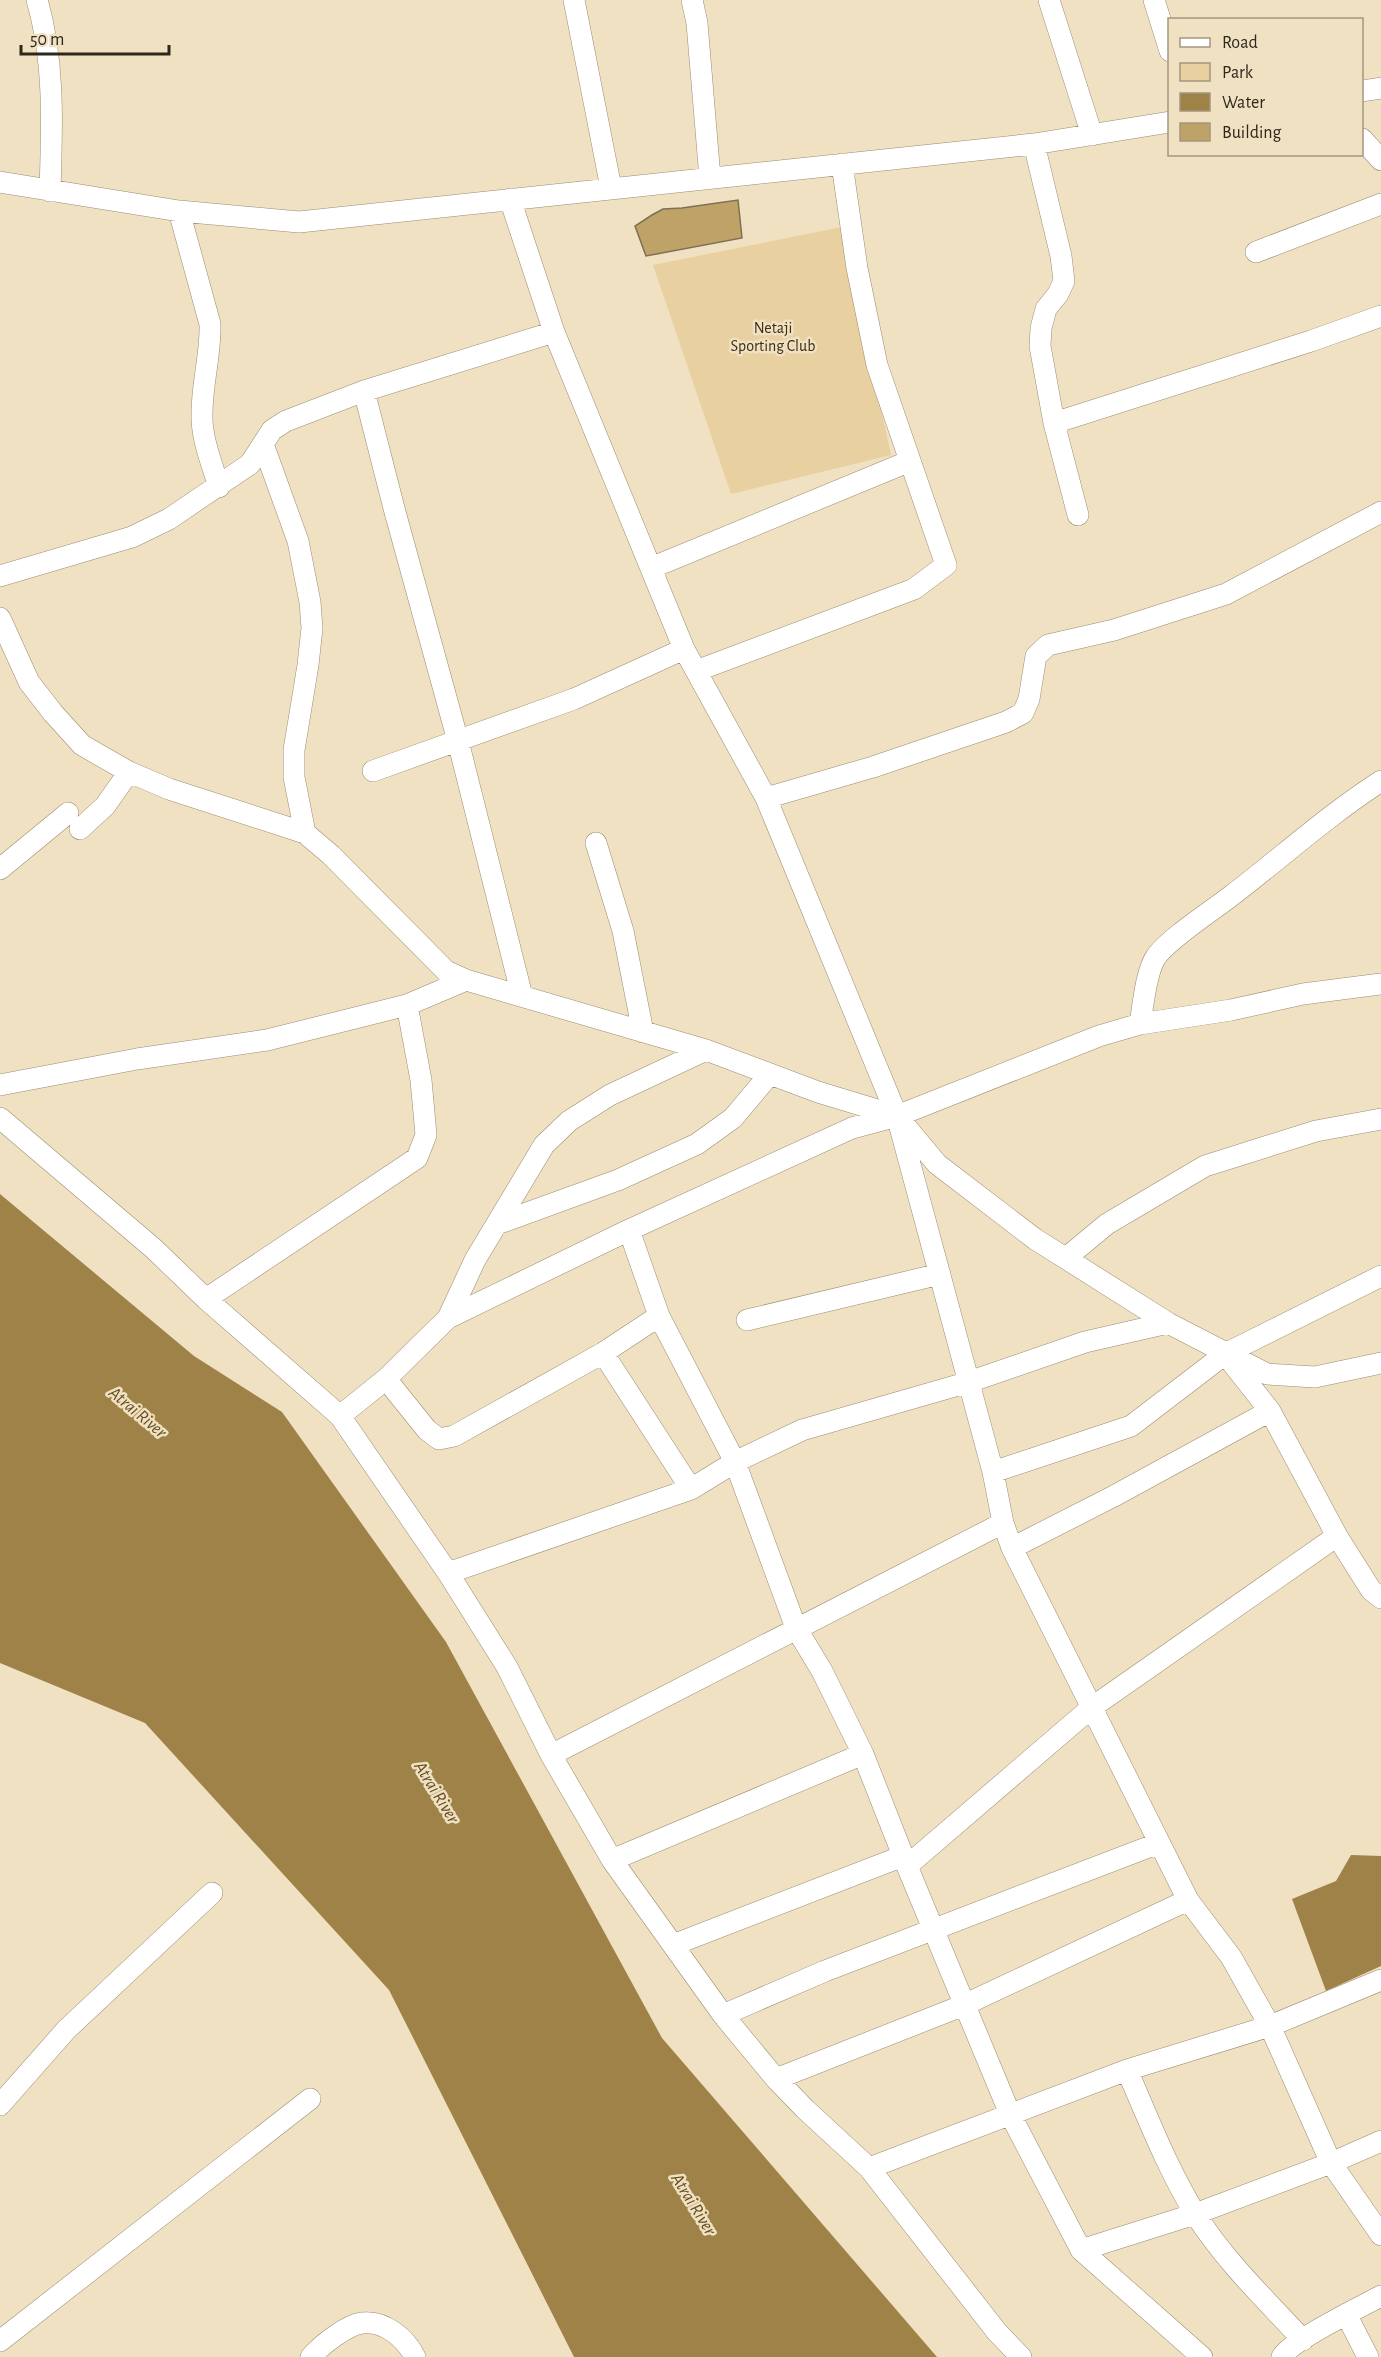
<svg xmlns="http://www.w3.org/2000/svg" width="1381" height="2357" font-family="'Alegreya Sans',sans-serif">
<style>
.green{fill:#e8d0a1}
.water{fill:#9e8247}
.building{fill:#bfa267;stroke:#7d7054;stroke-width:1.5}
.lines{fill:none;stroke-linecap:round;stroke-linejoin:round}
.minor-casing{stroke:#9a8c70;stroke-width:22}
.minor{stroke:#fff;stroke-width:21}
.labels{text-anchor:middle;stroke-width:5;stroke-linejoin:round;paint-order:stroke}
.park-label{font-size:16px;fill:#3b2e13;stroke:#f1e1c3}
.water-label{font-size:18px;font-style:italic;fill:#624d1f;stroke:#f1e1c3}
</style>
<rect width="100%" height="100%" fill="#f1e1c3"/>
<!-- green -->
<path class="green" d="M842,227L891,455L731,494L653,265Z"/>
<!-- water -->
<path class="water" d="M0,1194L194,1356L282,1412L446,1642L662,2038L937,2357H574L389,1990L145,1723L0,1663Z
M1351,1855L1381,1856V1966L1326,1991L1292,1899L1336,1881Z"/>
<!-- building -->
<path class="building" d="M738,200L742,238L646,256L635,226L652,215L663,209L682,208Z"/>
<g class="lines">
<!-- minor casing -->
<g class="minor-casing">
<path id="minor" d="M37,0C55,62 52,127 50,191
M574,0L611,188
M692,0L697,23L710,178
M1049,0L1092,135
M1154,0L1170,51
M1362,91L1381,88
M1362,139L1381,160
M1034,144L1061,256L1064,281L1058,294L1046,309L1041,328L1040,346L1054,423L1078,515
M0,182L179,211L299,222L1034,144L1170,122
M510,199L554,332L684,649L766,798L897,1116L993,1472L1003,1523L1012,1548L1188,1900L1231,1957L1270,2026L1331,2163L1381,2235
M179,211L210,324C211,354 202,383 202,413C201,438 212,464 219,487
M1256,252L1381,204
M364,391L395,512L458,741L522,996
M1054,423L1311,341L1381,316
M263,444L298,541L310,602L312,628L308,665L294,750V777L305,833
M651,568L910,461
M0,576L132,537L169,519L250,464L272,430L286,421L364,391L554,332
M0,618L29,682L53,713L82,745L129,772L169,789L305,833L331,855L446,971L466,980L706,1050L818,1092L897,1116L937,1164L1035,1239L1168,1323L1267,1374L1315,1377L1381,1363
M696,671L914,589L946,565L877,365L857,268L842,164
M373,771L574,699L684,649
M766,798L873,767L1006,722L1023,713L1029,699L1036,656L1048,645L1114,630L1226,594L1381,512
M80,829L105,806L129,772
M596,843L623,931L643,1032
M0,869L68,813
M1140,1024C1143,1006 1146,971 1156,957C1167,940 1213,910 1231,896C1281,858 1328,815 1381,781
M0,1085L137,1059L267,1040L407,1005L466,980
M0,1118L153,1248L206,1299L340,1416L448,1573L507,1667L551,1755L612,1860L723,2015L776,2079L805,2109L869,2168L997,2332L1021,2357
M497,1224L618,1180L697,1144L733,1118L770,1074
M629,1230L659,1316L735,1462L796,1628L822,1671L863,1754L907,1866L1010,2114L1081,2250L1202,2357
M1066,1258L1107,1224L1205,1166L1316,1131L1381,1119
M206,1299L417,1158L426,1135L421,1080L407,1005
M448,1318L629,1230L852,1128L897,1116L1099,1036L1140,1024L1231,1010L1303,994L1381,984
M747,1320L940,1274
M603,1353L691,1489
M1229,1359L1270,1411L1337,1536L1371,1590L1381,1598
M386,1379L427,1430L439,1439L454,1436L603,1353L659,1316
M340,1416L386,1379L448,1318L475,1260L544,1145L569,1121L610,1095L706,1050
M993,1472L1131,1426L1225,1354L1381,1276
M1012,1548L1114,1496L1270,1411
M448,1573L691,1489L735,1462L802,1430L969,1382L1085,1342L1168,1323
M551,1755L1003,1523
M612,1860L863,1754
M907,1866L1091,1708L1337,1536
M673,1945L903,1856
M723,2015L825,1971L1159,1843
M1127,2070C1148,2118 1168,2170 1196,2215C1225,2261 1266,2300 1303,2340
M776,2079L964,2005L1188,1900
M0,2105L66,2030L212,1893
M869,2168L1127,2070L1270,2026L1381,1980
M1081,2250L1195,2214L1331,2163L1381,2141
M1346,2314L1368,2357
M0,2341L310,2099
M311,2357C321,2345 347,2325 362,2323C385,2320 406,2339 415,2357
M1282,2357C1289,2342 1362,2306 1381,2296"/>
</g>
<!-- minor -->
<use href="#minor" class="minor"/>
</g>
<g class="labels">
<!-- park labels -->
<g class="park-label">
<text x="773" y="333">Netaji<tspan x="773" dy="18">Sporting Club</tspan></text>
</g>
<!-- water labels -->
<g class="water-label">
<text transform="translate(138 1412) rotate(40)" y="6">Atrai River</text>
<text transform="translate(437 1792) rotate(58)" y="6">Atrai River</text>
<text transform="translate(694 2204) rotate(58)" y="6">Atrai River</text>
</g>
</g>
<!-- legend -->
<rect x="1168" y="18" width="195" height="138" fill="#f1e1c3" stroke="#a39780" stroke-width="1.5"/>
<rect x="1180" y="38" width="30" height="9" fill="#ffffff" stroke="#a39780" stroke-width="1.5"/>
<text x="1222" y="48" font-size="18" fill="#2d271c">Road</text>
<rect x="1180" y="63" width="30" height="18" fill="#e8d0a1" stroke="#a39780" stroke-width="1.5"/>
<text x="1222" y="78" font-size="18" fill="#2d271c">Park</text>
<rect x="1180" y="93" width="30" height="18" fill="#9e8247" stroke="#a39780" stroke-width="1.5"/>
<text x="1222" y="108" font-size="18" fill="#2d271c">Water</text>
<rect x="1180" y="123" width="30" height="18" fill="#bfa267" stroke="#a39780" stroke-width="1.5"/>
<text x="1222" y="138" font-size="18" fill="#2d271c">Building</text>
<!-- scale -->
<path d="M21 45v9h148v-9" fill="none" stroke="#2d271c" stroke-width="3"/>
<text x="30" y="45" font-size="18" fill="#2d271c" stroke="#f1e1c3" stroke-width="4.5" paint-order="stroke">50 m</text>
</svg>
